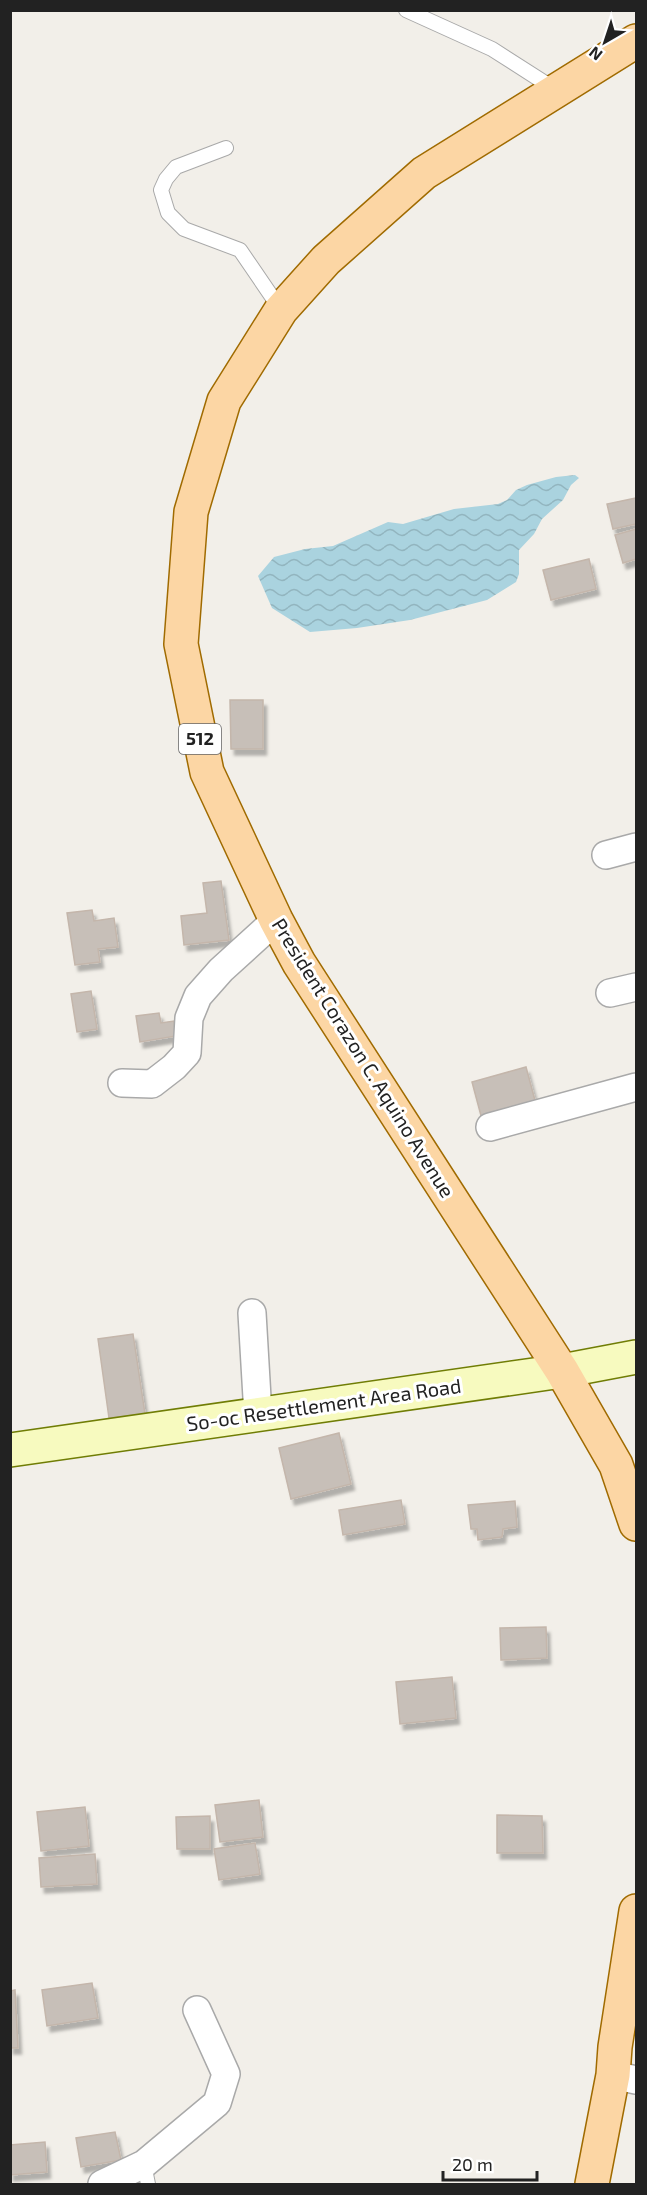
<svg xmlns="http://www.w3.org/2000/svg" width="647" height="2195" font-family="'Exo 2',sans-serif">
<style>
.water{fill:url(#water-waves)}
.building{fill:#c7bfb8;stroke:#c4b6ab;stroke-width:1.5;filter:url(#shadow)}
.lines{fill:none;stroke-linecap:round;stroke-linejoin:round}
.lane-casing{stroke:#a9a9a9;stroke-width:16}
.street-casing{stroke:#a9a9a9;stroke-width:30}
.secondary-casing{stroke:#707d05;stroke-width:36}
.primary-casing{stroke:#a06b00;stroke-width:36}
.lane{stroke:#fff;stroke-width:14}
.street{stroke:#fff;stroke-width:27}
.secondary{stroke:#f7fabf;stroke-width:33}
.primary{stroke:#fcd6a4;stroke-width:33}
.labels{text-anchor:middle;stroke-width:6;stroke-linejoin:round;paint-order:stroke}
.shield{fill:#fff;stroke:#646464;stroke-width:1.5}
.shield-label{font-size:18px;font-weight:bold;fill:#222}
.street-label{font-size:20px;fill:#222;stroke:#fff}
</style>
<defs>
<pattern id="water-waves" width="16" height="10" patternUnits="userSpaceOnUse" patternTransform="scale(1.5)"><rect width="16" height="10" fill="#aad3df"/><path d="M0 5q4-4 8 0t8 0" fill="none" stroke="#92b5bf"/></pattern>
<filter id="shadow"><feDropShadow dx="3.5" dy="6" stdDeviation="1.5" flood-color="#0004"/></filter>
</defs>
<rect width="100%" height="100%" fill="#f2efe9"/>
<!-- water -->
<path class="water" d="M575,475L579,478L571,485L563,500L542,519L534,534L519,550V574L516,582L487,600L410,620L357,628L310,632L272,608L258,576L274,557L305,549L333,546L388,522L403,524L454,509L498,504L507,500L516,490L527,485L556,477Z"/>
<!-- building -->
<path class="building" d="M636,498V524L613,529L607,504Z
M636,529V559L623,563L615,535Z
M589,559L596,589L551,600L543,570Z
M230,700H263V749H231Z
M221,881L229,940L184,945L181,916L207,913L203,883Z
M92,910L94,921L114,918L118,947L98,949L100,962L75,965L67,913Z
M91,991L97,1029L77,1032L71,994Z
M159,1013L161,1023L174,1021L176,1036L140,1042L136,1016Z
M526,1067L537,1108L483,1123L472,1082Z
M133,1334L145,1414L109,1418L98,1339Z
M339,1433L351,1484L291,1499L279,1448Z
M401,1500L405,1524L343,1535L339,1510Z
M515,1501L517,1527L503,1529L502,1537L478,1540L477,1529H471L468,1505Z
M546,1627L547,1658L501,1660L500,1628Z
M452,1677L456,1718L400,1724L396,1682Z
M259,1800L263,1837L220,1842L215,1805Z
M85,1807L89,1846L41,1851L37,1812Z
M497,1815L542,1816L543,1853H497Z
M210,1816V1849H177L176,1817Z
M255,1843L260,1874L219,1880L214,1849Z
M95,1854L97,1884L41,1887L39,1858Z
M92,1983L98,2018L47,2026L42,1990Z
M15,1990L18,2048H10V1991Z
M115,2132L121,2160L81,2167L76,2138Z
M45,2142L47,2172L10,2175V2145Z"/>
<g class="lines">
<!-- lane casing -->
<g class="lane-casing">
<path id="lane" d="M406,10L492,49L556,90
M226,148L176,167L166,179L161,190L168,213L184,229L240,250L281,310
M144,2164L148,2184"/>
</g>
<!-- street casing -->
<g class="street-casing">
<path id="street" d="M606,855L636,847
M610,993L636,987
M122,1083L152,1084L174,1067L187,1053L189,1018L198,996L221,970L276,920
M490,1127L636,1087
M252,1313L258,1415
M613,2075L636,2080
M102,2184L144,2164L217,2103L226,2074L197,2010"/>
</g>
<!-- secondary casing -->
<g class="secondary-casing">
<path id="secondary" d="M10,1450L562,1371L636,1357"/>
</g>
<!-- primary casing -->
<g class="primary-casing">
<path id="primary" d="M636,41L424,173L326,260L281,310L224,401L191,512L181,644L207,772L276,920L299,963L562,1371L616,1465L636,1524
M592,2184L613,2075L615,2047L636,1911"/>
</g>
<!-- lane -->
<use href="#lane" class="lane"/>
<!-- street -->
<use href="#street" class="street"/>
<!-- secondary -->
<use href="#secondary" class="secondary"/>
<!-- primary -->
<use href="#primary" class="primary"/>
</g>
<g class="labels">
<!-- shield labels -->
<rect class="shield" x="179" y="724" width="42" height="30" rx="4.5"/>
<g class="shield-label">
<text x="200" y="745">512</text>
</g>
<!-- street labels -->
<g class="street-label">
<text transform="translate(363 1058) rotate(58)" y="7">President Corazon C. Aquino Avenue</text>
<text transform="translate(324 1405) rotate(-8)" y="7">So-oc Resettlement Area Road</text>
</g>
</g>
<!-- border -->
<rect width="647" height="2195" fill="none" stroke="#222222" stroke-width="24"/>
<!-- north arrow -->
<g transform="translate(605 42) rotate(219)" stroke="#ffffff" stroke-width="4.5" paint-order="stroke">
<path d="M0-4.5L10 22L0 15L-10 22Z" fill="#222222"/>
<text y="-9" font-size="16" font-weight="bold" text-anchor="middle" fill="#222222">N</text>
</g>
<!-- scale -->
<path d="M443 2171v9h94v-9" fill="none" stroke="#222222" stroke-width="3"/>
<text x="452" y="2171" font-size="18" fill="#222222" stroke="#ffffff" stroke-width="4.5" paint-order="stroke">20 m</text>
</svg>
